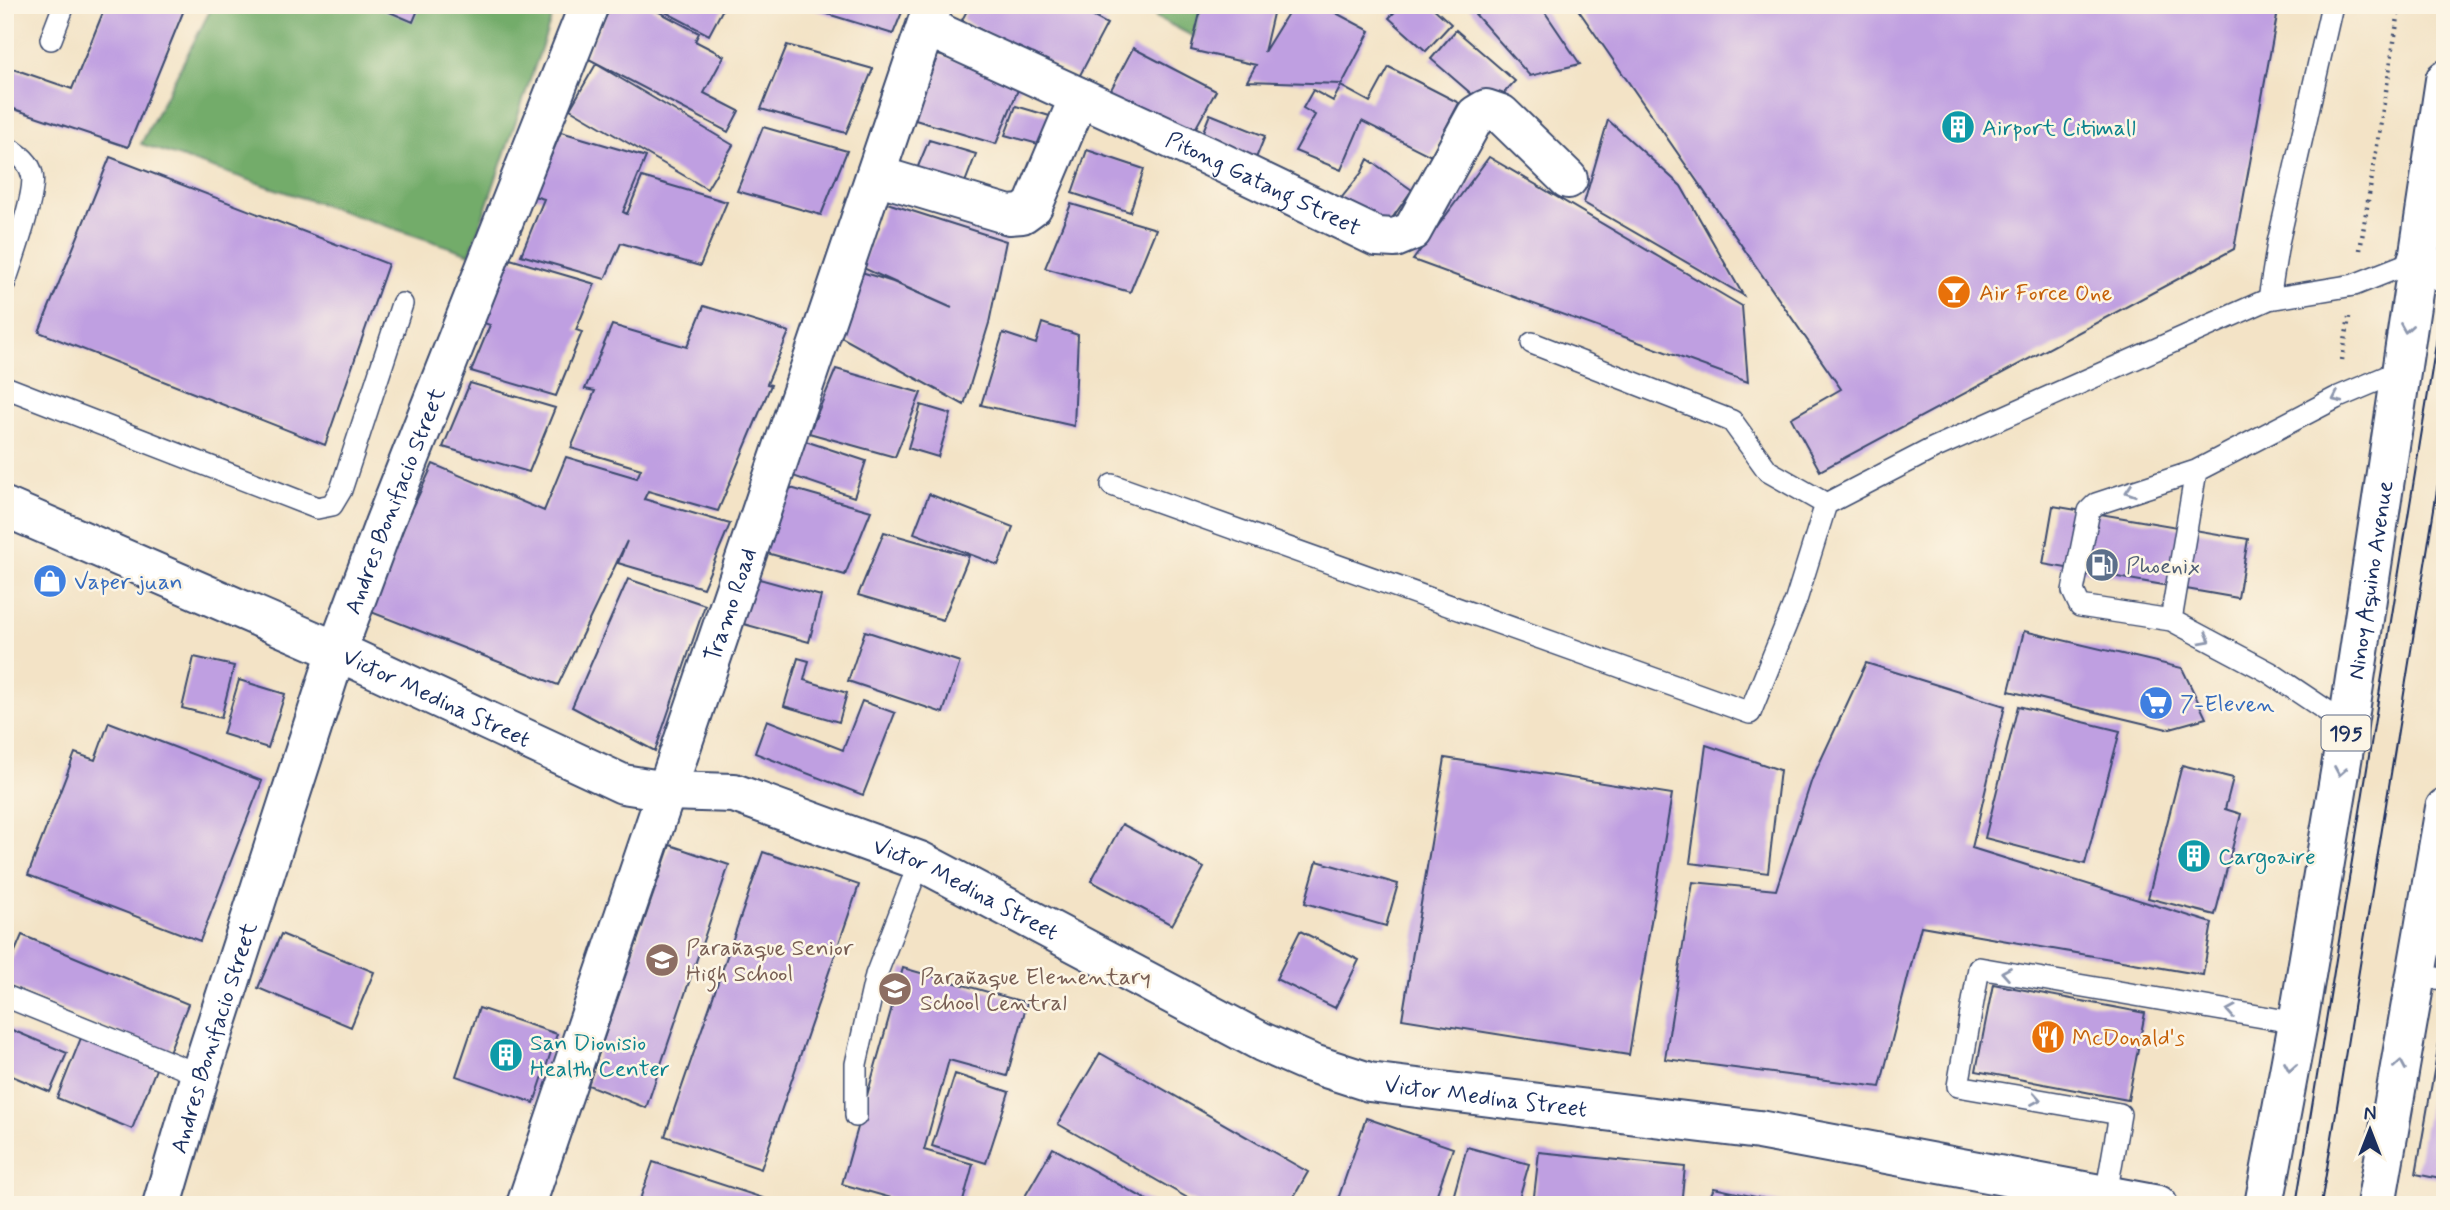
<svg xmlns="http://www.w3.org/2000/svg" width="2450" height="1210" font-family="Mynerve,sans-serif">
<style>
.forest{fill:#73ac6a;stroke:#476e64;stroke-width:2}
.building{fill:#bf9fe1}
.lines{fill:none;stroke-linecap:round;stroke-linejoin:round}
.lane-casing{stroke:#3b4a6e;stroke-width:24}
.street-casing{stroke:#3b4a6e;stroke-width:42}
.secondary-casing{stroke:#3b4a6e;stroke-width:42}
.primary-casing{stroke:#3b4a6e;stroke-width:42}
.path{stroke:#3b4a6e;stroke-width:4.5;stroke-dasharray:2 5;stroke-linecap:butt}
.lane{stroke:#fff;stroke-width:21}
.street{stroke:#fff;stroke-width:38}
.secondary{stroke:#fff;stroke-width:38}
.primary{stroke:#fff;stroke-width:38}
.tram{stroke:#1b2f5e;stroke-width:2}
.oneway{stroke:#8d97ae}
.labels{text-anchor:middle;stroke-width:5;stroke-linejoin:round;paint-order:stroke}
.shield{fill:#fcf5e5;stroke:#5e6a86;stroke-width:2}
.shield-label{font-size:21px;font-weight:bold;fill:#1b2f5e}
.culture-label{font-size:23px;fill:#0d838f;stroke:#fcf5e5;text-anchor:start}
.street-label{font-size:23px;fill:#1b2f5e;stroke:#fcf5e5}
.food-label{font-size:23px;fill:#c56008;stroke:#fcf5e5;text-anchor:start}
.service-label{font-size:23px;fill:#4e5e75;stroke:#fcf5e5;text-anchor:start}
.shop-label{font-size:23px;fill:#366cbe;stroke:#fcf5e5;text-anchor:start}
.education-label{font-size:23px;fill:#785e54;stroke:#fcf5e5;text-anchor:start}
</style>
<rect width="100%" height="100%" fill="#fcf5e5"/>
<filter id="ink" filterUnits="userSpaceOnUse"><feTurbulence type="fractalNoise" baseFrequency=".0143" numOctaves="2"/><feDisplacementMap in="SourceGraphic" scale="14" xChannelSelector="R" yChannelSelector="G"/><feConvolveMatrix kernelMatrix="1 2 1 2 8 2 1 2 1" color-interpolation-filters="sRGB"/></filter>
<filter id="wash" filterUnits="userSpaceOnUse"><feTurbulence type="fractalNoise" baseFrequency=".00686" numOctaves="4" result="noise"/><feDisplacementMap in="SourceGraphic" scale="28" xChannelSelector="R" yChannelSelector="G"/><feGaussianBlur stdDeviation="1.57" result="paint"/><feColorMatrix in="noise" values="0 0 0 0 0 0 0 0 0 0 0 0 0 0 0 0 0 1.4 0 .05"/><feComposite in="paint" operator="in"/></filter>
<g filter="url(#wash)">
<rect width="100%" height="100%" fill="#f3e3c6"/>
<!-- forest -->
<path class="forest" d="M213,5H556L470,254L141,144Z
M1152,5H1265L1244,63L1156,17Z"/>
<g id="blocks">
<!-- building -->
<path class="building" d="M106,5H186L128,147L5,106V66L72,89Z
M373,5H420L413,22Z
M612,5H646L699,33L695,41L724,56L704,93L739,111L728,132L585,57Z
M652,5H725L709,35Z
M809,5H905L893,34L808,8Z
M970,5H1072L1107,24L1079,77L1034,54L1033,57L962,20Z
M1202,5H1275L1264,52L1293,5H1321L1370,31L1342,84L1247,81L1256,65L1191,50Z
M1401,5H1430L1451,24L1426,51L1389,18Z
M1467,5H1540L1580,64L1530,76Z
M1575,5H2279L2234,249L1820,471L1791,418L1841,389Z
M1456,30L1515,81L1489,109L1431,59Z
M787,45L873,69L846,133L761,109Z
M1133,48L1216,91L1188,142L1106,99Z
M938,55L1022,80L996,144L912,119Z
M596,64L733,145L707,189L570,109Z
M1389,67L1459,103L1431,156L1362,121L1341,170L1295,151L1315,115L1303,108L1313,90L1333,101L1341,86L1370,102Z
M1016,106L1053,117L1042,145L1005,135Z
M1210,114L1265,136L1252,168L1197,146Z
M1608,120L1681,186L1743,295L1584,203Z
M763,127L847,151L821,215L737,191Z
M561,132L646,157L623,212L627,214L642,177L727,202L700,266L621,243L605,279L521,255L544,199L534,196Z
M929,140L976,154L962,190L914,176Z
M1087,150L1144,169L1130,212L1072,193Z
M110,157L388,264L325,445L39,332Z
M1489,157L1742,306L1748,382L1413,260Z
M1368,159L1412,190L1383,231L1339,201L1362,172Z
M887,203L1006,241L989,323L964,405L841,337L843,330L832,326L852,269L893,282L952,308L861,267Z
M1071,204L1156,229L1130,292L1045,268Z
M510,259L595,284L576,330L582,332L556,396L471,371L490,325L484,323Z
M704,306L789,332L767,384L771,385L718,511L648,491L644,499L730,524L703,588L618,563L627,541L558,685L366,610L433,464L544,511L566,457L637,478L641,469L571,448L595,391L585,389L612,325L687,347Z
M1042,323L1078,335L1074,426L981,405L1003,333L1036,344Z
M836,369L921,393L895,457L809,433Z
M470,383L555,408L529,472L443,447Z
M921,405L951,414L938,457L908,448Z
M802,440L866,461L854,497L790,475Z
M787,487L871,511L845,575L760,551Z
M929,494L1013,527L998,565L914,533Z
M2053,506L2248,539L2238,598L2043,564Z
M884,532L969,556L943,620L858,595Z
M752,577L821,596L809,642L740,623Z
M628,579L705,605L655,751L572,707Z
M865,631L960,662L943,713L848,681Z
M2024,631L2182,668L2206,718L2167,729L2009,691Z
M194,657L234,666L221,718L182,708Z
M798,658L809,661L804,680L847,693L839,722L784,706Z
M1866,663L2005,706L1972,848L2212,923L2203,975L1921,926L1880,1087L1665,1059L1693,882L1776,890L1812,779Z
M239,680L285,694L268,748L223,734Z
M862,701L895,713L863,795L755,753L767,720L843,750Z
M2018,706L2120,731L2085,864L1985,838Z
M109,722L262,781L200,941L28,875L75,753L95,760Z
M1706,745L1780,770L1768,873L1690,863Z
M1445,758L1672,794L1629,1055L1402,1019Z
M2182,765L2233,778L2225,809L2241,814L2215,915L2148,898Z
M1122,824L1204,868L1172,925L1091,881Z
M670,845L729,865L646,1108L588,1085Z
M763,852L859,885L761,1169L665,1136Z
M1317,861L1398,884L1386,926L1305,903Z
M1300,931L1359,960L1335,1008L1276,979Z
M281,934L374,972L351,1027L258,988Z
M22,935L188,1004L169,1052L5,984V975Z
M903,968L1027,1003L1007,1076L949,1060L924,1150L973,1164L962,1205H916L842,1184Z
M1993,984L2145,1013L2128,1100L1976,1071Z
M479,1008L557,1034L534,1103L456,1076Z
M2443,1020L2445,1021V1180L2416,1174Z
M5,1027L67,1053L50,1092L5,1073Z
M81,1038L156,1069L132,1129L57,1098Z
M1100,1053L1308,1172L1289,1205H1200L1058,1124Z
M955,1074L1009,1092L986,1163L932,1146Z
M1366,1118L1453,1148L1433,1205H1336Z
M1467,1147L1529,1164L1517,1205H1451Z
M1053,1148L1156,1205H1020Z
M1539,1152L1685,1167L1681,1205H1533Z
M653,1162L781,1204V1205H638Z
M1714,1188L1788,1204V1205H1706Z"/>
</g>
</g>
<g filter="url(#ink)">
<use href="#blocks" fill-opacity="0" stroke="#3b4a6e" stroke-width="2"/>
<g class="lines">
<!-- lane casing -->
<g class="lane-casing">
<path id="lane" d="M51,39L64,5
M5,147C16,152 29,161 32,174C37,192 12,261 5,282
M2269,299L2278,243L2332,5
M1532,343L1732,421L1768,471L1826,504
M5,387L317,508L332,505L341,490L402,304
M1112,485L1750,713L1796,600L1826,504L1934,448L2269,299L2354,285L2417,260
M2171,620L2196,471
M2348,725L2269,672L2171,620L2080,606L2073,591L2089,511L2096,504L2196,471L2336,398L2400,371
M2416,976L2445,979
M5,996L200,1075
M856,1116V1064L876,975L920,861
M2106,1195L2120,1114L1958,1086L1979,968L2298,1023"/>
</g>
<!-- street casing -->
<g class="street-casing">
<g id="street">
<path id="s1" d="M927,27L1208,156L1377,237L1395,238L1412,231L1476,115L1486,109L1501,114L1568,179"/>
<path d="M876,175L1009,215L1022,214L1033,206L1079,97"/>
<path id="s2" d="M337,651L384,524L589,5"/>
<path id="s3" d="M526,1205L933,5"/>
</g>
</g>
<!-- secondary casing -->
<g class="secondary-casing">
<g id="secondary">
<path d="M2417,260L2445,274"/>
<path id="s4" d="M5,507L337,651L623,784L667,791L734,793L920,861L1262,1042L1310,1063L1369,1082L1759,1130L2158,1205"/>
<path id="s5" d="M162,1205L200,1075L337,651"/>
</g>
</g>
<!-- primary casing -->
<g class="primary-casing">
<g id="primary">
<path id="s6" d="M2264,1205L2298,1023L2348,725L2445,80"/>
<path d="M2376,1205L2445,808"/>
</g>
</g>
<!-- path -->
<path class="path" d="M2360,250L2400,5
M2342,360L2349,317"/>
<!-- lane -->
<use href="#lane" class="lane"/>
<!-- street -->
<use href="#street" class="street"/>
<!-- secondary -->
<use href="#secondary" class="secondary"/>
<!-- primary -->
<use href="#primary" class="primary"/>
<!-- tram -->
<path class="tram" d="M2296,1205L2445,289
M2321,1205L2445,441"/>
</g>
<!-- one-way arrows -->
<defs><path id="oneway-chevron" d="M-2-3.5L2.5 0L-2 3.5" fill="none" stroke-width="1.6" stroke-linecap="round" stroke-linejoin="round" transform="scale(1.75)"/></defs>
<g class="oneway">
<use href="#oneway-chevron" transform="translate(2406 328) rotate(99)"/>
<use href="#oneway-chevron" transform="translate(2337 398) rotate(155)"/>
<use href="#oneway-chevron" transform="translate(2130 491) rotate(162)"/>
<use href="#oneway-chevron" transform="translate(2206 639) rotate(28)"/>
<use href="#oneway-chevron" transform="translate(2340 771) rotate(100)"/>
<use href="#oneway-chevron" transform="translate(2006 973) rotate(-170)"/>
<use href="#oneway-chevron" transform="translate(2231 1011) rotate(-170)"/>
<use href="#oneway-chevron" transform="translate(2400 1065) rotate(-80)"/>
<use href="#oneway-chevron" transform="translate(2290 1067) rotate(100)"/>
<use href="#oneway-chevron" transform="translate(2036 1099) rotate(10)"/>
</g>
</g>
<!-- icons -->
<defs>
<g id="building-disc" transform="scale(1.75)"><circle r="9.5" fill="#0f9aa8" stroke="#fcf5e5"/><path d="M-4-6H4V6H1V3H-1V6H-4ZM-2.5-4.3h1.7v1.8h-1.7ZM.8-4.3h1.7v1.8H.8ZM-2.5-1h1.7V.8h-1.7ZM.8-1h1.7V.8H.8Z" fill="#fff"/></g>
<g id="bar-disc" transform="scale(1.75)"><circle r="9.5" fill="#e8710a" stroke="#fcf5e5"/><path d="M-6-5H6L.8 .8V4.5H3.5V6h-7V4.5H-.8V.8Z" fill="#fff"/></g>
<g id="fuel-disc" transform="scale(1.75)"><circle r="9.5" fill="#5c6f8a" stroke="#fcf5e5"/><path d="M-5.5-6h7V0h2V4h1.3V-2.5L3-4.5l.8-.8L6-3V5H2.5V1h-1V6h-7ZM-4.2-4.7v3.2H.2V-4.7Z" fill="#fff"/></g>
<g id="shop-disc" transform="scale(1.75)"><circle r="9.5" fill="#3f7fe0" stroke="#fcf5e5"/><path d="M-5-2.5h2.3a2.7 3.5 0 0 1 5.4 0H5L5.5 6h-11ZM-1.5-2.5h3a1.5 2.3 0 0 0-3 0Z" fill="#fff"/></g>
<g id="supermarket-disc" transform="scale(1.75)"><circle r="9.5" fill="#3f7fe0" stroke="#fcf5e5"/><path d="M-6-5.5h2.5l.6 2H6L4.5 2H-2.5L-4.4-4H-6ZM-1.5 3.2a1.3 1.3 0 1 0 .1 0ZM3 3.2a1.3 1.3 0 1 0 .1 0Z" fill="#fff"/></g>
<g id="school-disc" transform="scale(1.75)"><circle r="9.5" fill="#8d6e63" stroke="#fcf5e5"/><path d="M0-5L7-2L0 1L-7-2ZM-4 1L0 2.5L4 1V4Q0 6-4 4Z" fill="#fff"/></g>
<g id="restaurant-disc" transform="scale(1.75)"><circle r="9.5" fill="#e8710a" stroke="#fcf5e5"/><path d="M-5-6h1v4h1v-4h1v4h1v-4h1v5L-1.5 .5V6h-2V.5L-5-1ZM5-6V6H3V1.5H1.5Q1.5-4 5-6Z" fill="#fff"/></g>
</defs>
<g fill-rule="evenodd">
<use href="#building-disc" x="1958" y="127"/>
<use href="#bar-disc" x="1954" y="292"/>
<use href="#fuel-disc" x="2102" y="565"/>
<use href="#shop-disc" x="50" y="581"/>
<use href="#supermarket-disc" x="2156" y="703"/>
<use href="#building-disc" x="2194" y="856"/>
<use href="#school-disc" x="662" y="960"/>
<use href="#school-disc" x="895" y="989"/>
<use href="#restaurant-disc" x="2048" y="1037"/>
<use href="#building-disc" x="506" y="1055"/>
</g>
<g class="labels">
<!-- shield labels -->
<rect class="shield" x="2321.5" y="715.5" width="49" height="35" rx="5"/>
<g class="shield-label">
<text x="2346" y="740">195</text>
</g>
<!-- culture labels -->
<g class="culture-label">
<text x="1982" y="135">Airport Citimall</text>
<text x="2218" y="864">Cargoaire</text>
<text x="530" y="1050">San Dionisio<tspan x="530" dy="26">Health Center</tspan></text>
</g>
<!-- street labels -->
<g class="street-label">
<text dy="8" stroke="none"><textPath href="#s1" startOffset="371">Pitong Gatang Street</textPath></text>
<text dy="8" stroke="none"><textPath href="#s2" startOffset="161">Andres Bonifacio Street</textPath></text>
<text dy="8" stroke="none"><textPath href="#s6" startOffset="634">Ninoy Aquino Avenue</textPath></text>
<text dy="8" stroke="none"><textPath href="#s3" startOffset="634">Tramo Road</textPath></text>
<text dy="8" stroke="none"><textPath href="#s4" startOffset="472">Victor Medina Street</textPath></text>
<text dy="8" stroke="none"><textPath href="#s4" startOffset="1040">Victor Medina Street</textPath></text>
<text dy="8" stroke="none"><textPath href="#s5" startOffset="175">Andres Bonifacio Street</textPath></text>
<text dy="8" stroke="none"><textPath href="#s4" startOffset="1606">Victor Medina Street</textPath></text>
</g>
<!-- food labels -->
<g class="food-label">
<text x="1979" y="300">Air Force One</text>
<text x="2072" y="1045">McDonald's</text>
</g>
<!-- service labels -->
<g class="service-label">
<text x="2126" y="573">Phoenix</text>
</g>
<!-- shop labels -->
<g class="shop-label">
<text x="74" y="589">Vaper juan</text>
<text x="2180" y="711">7-Eleven</text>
</g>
<!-- education labels -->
<g class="education-label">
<text x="686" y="955">Parañaque Senior<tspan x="686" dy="26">High School</tspan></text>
<text x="920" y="984">Parañaque Elementary<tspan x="920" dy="26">School Central</tspan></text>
</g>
</g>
<!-- margin -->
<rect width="2450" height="1210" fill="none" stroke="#fcf5e5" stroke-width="28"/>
<!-- north arrow -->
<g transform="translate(2370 1130)" stroke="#fcf5e5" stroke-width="5" paint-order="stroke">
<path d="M0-5L12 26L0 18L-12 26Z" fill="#1b2f5e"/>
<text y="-10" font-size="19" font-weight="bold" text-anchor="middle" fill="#1b2f5e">N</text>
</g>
</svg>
